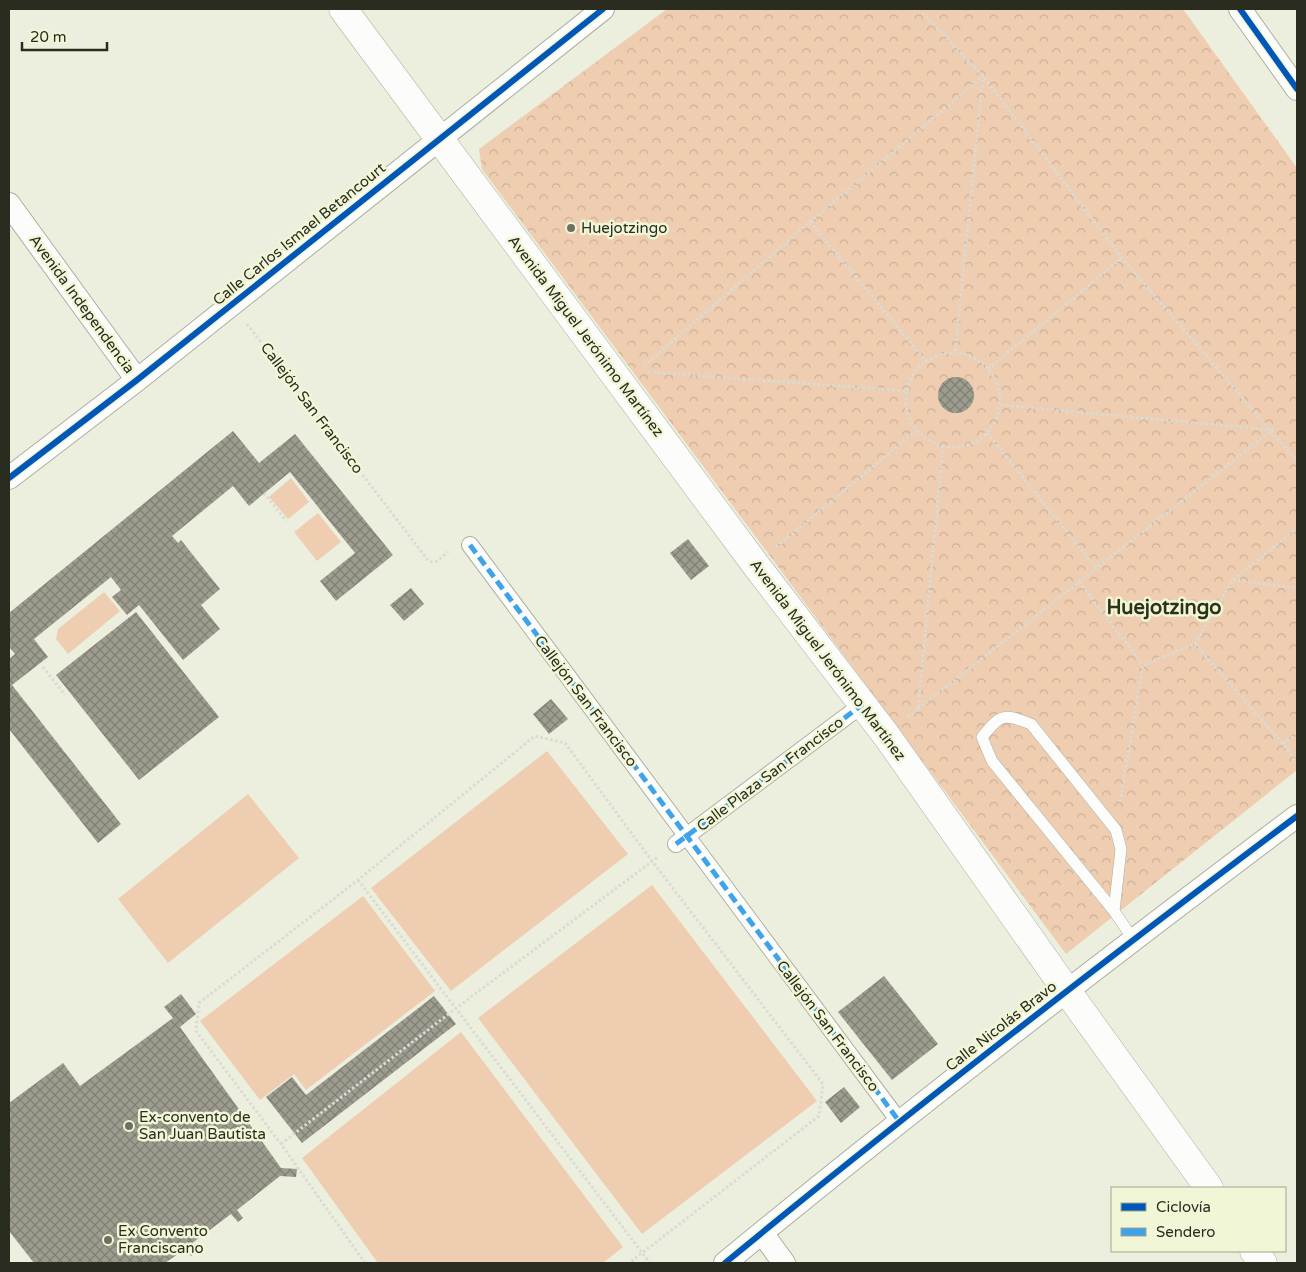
<svg xmlns="http://www.w3.org/2000/svg" width="1306" height="1272" font-family="'Varela Round',sans-serif">
<style>
.grass{fill:#efcdb0}
.park{fill:url(#park-crowns)}
.building{fill:url(#building-cross-hatch)}
.lines{fill:none;stroke-linecap:round;stroke-linejoin:round}
.service-casing{stroke:#acafa1;stroke-width:12}
.pedestrian-casing{stroke:#acafa1;stroke-width:18}
.minor-casing{stroke:#acafa1;stroke-width:24}
.primary-casing{stroke:#acafa1;stroke-width:29}
.path{stroke:#dadbd5;stroke-width:3;stroke-dasharray:2.5 2.5;stroke-linecap:butt}
.service{stroke:#fcfdfa;stroke-width:11}
.pedestrian{stroke:#fcfdfa;stroke-width:16}
.minor{stroke:#fcfdfa;stroke-width:22}
.primary{stroke:#fcfdfa;stroke-width:28}
.quiet{stroke:#3ea3ea;stroke-width:5;stroke-dasharray:10 5;stroke-linecap:butt}
.cycleway-casing{stroke:#f0f6d6;stroke-width:9}
.cycleway{stroke:#0057b8;stroke-width:6}
.poi-dot{fill:#6e7062;stroke:#f0f6d6;stroke-width:2}
.labels{text-anchor:middle;stroke-width:5;stroke-linejoin:round;paint-order:stroke}
.poi-label{font-size:15px;fill:#2a2c20;stroke:#f0f6d6;text-anchor:start}
.street-label{font-size:15px;fill:#2a2c20;stroke:#f0f6d6}
.district-label{font-size:20px;font-weight:bold;fill:#2e3219;stroke:#f0f6d6}
</style>
<defs>
<pattern id="park-crowns" width="20" height="18" patternUnits="userSpaceOnUse" patternTransform="scale(1.25)"><rect width="20" height="18" fill="#efcdb0"/><path d="M2 6a3 3 0 1 1 6 0M12 15a3 3 0 1 1 6 0" fill="none" stroke="#cdb097"/></pattern>
<pattern id="building-cross-hatch" width="8" height="8" patternUnits="userSpaceOnUse" patternTransform="scale(1.25)"><rect width="8" height="8" fill="#9d9c8f"/><path d="M0 0l8 8M0 8l8-8" fill="none" stroke="#807f74"/></pattern>
</defs>
<rect width="100%" height="100%" fill="#ecefdd"/>
<!-- grass -->
<path class="grass" d="M291,478L309,502L288,519L269,497Z
M318,513L341,542L317,561L294,532Z
M104,592L120,611L68,654L56,639L58,629Z
M547,751L628,854L451,991L371,888Z
M248,794L299,858L168,963L118,899Z
M652,885L817,1101L642,1234L478,1018Z
M363,896L435,991L306,1090L294,1074L260,1100L200,1021Z
M461,1032L623,1247L603,1263H378L302,1158Z"/>
<!-- park -->
<path class="park" d="M667,9H1183L1297,168V770L1066,954L482,169L479,149Z"/>
<!-- building -->
<path class="building" d="M938 395a18 18 0 1 1 36 0a18 18 0 1 1-36 0Z
M233,431L259,463L295,434L393,555L336,601L320,581L355,553L290,472L249,506L233,486L172,536L178,543L181,540L220,589L201,605L220,629L183,660L139,605L127,615L112,597L121,590L111,577L34,639L48,657L12,685L121,824L98,843L9,729V659L15,654L9,647V613Z
M688,539L709,566L691,580L670,553Z
M411,588L424,604L404,621L390,605Z
M136,612L219,717L139,780L56,675Z
M551,699L568,719L549,734L533,714Z
M884,976L938,1044L892,1080L838,1012Z
M181,994L196,1014L180,1027L281,1168L297,1169L296,1177L280,1176L237,1210L243,1218L238,1222L231,1214L191,1244L198,1252L191,1256L185,1249L165,1263H34L9,1231V1103L63,1063L80,1086L173,1018L164,1007Z
M434,996L456,1024L302,1143L266,1097L292,1077L306,1095Z
M844,1087L860,1107L841,1123L825,1102Z"/>
<g class="lines">
<!-- service casing -->
<g class="service-casing">
<path id="service" d="M1114,911L1121,849L1116,830L1031,724C1003,713 1001,714 982,737L992,761L1114,911L1133,939"/>
</g>
<!-- pedestrian casing -->
<g class="pedestrian-casing">
<path id="pedestrian" d="M470,545L899,1121
M676,844L863,704"/>
</g>
<!-- minor casing -->
<g class="minor-casing">
<path id="minor" d="M1240,9L1297,89
M9,204L137,380
M9,478L137,380L603,9
M762,1233L784,1263
M725,1263C912,1109 1104,961 1297,816"/>
</g>
<!-- primary casing -->
<g class="primary-casing">
<path id="primary" d="M343,9L755,564L886,735L1067,991L1209,1188
M1254,1251L1263,1263"/>
</g>
<!-- path -->
<path class="path" d="M919,9L983,76L1122,258L1297,461
M810,222L926,361
M247,324L427,559L432,562L437,561L448,552
M906 400a47 47 0 1 1 94 0a47 47 0 1 1-94 0Z
M644,366L810,222L983,76L955,353
M988,369L1122,258
M648,372L907,391
M987,433L1096,568
M264,493L286,521
M776,547L916,431
M1233,580L1297,588
M1079,582L1143,665
M1195,644L1283,744
M43,667L65,695
M918,709L1272,430L1000,405
M908,717L918,709L943,447
M1297,733L1283,744L1297,763
M1120,802L1143,665L1195,644L1233,580L1297,528
M358,880L650,1263
M281,1144L455,1009L658,857
M365,1263L281,1144L196,1031L199,1003L358,880L535,736L565,743L652,861L823,1084L819,1116L629,1263"/>
<!-- service -->
<use href="#service" class="service"/>
<!-- pedestrian -->
<use href="#pedestrian" class="pedestrian"/>
<!-- minor -->
<use href="#minor" class="minor"/>
<!-- primary -->
<use href="#primary" class="primary"/>
<!-- quiet -->
<path class="quiet" d="M470,545L899,1121
M676,844L863,704"/>
<!-- cycleway casing -->
<g class="cycleway-casing">
<path id="cycleway" d="M1240,9L1297,89
M9,478L137,380L603,9
M725,1263C912,1109 1104,961 1297,816"/>
</g>
<!-- cycleway -->
<use href="#cycleway" class="cycleway"/>
</g>
<!-- markers -->
<g class="poi-dot">
<circle cx="571" cy="228" r="5"/>
<circle cx="129" cy="1126" r="5"/>
<circle cx="108" cy="1240" r="5"/>
</g>
<g class="labels">
<!-- poi labels -->
<g class="poi-label">
<text x="581" y="233">Huejotzingo</text>
<text x="139" y="1122">Ex-convento de<tspan x="139" dy="17">San Juan Bautista</tspan></text>
<text x="118" y="1236">Ex Convento<tspan x="118" dy="17">Franciscano</tspan></text>
</g>
<!-- street labels -->
<g class="street-label">
<text transform="translate(299 234) rotate(-39)" y="5">Calle Carlos Ismael Betancourt</text>
<text transform="translate(82 304) rotate(54)" y="5">Avenida Independencia</text>
<text transform="translate(586 336) rotate(53)" y="5">Avenida Miguel Jerónimo Martínez</text>
<text transform="translate(312 408) rotate(53)" y="5">Callejón San Francisco</text>
<text transform="translate(828 660) rotate(53)" y="5">Avenida Miguel Jerónimo Martínez</text>
<text transform="translate(586 701) rotate(53)" y="5">Callejón San Francisco</text>
<text transform="translate(770 774) rotate(-37)" y="5">Calle Plaza San Francisco</text>
<text transform="translate(828 1026) rotate(53)" y="5">Callejón San Francisco</text>
<text transform="translate(1001 1026) rotate(-38)" y="5">Calle Nicolás Bravo</text>
</g>
<!-- district labels -->
<g class="district-label">
<text x="1164" y="614">Huejotzingo</text>
</g>
</g>
<!-- border -->
<rect width="1306" height="1272" fill="none" stroke="#2a2c20" stroke-width="20"/>
<!-- legend -->
<rect x="1111" y="1187" width="175" height="65" fill="#f0f6d6" stroke="#a1a58d"/>
<rect x="1121" y="1203" width="25" height="8" fill="#0057b8" stroke="#a1a58d"/>
<text x="1156" y="1212" font-size="15" fill="#2a2c20">Ciclovía</text>
<rect x="1121" y="1228" width="25" height="8" fill="#3ea3ea" stroke="#a1a58d"/>
<text x="1156" y="1237" font-size="15" fill="#2a2c20">Sendero</text>
<!-- scale -->
<path d="M22 42v8h85v-8" fill="none" stroke="#2a2c20" stroke-width="2.5"/>
<text x="30" y="42" font-size="15" fill="#2a2c20" stroke="#f0f6d6" stroke-width="4" paint-order="stroke">20 m</text>
</svg>
